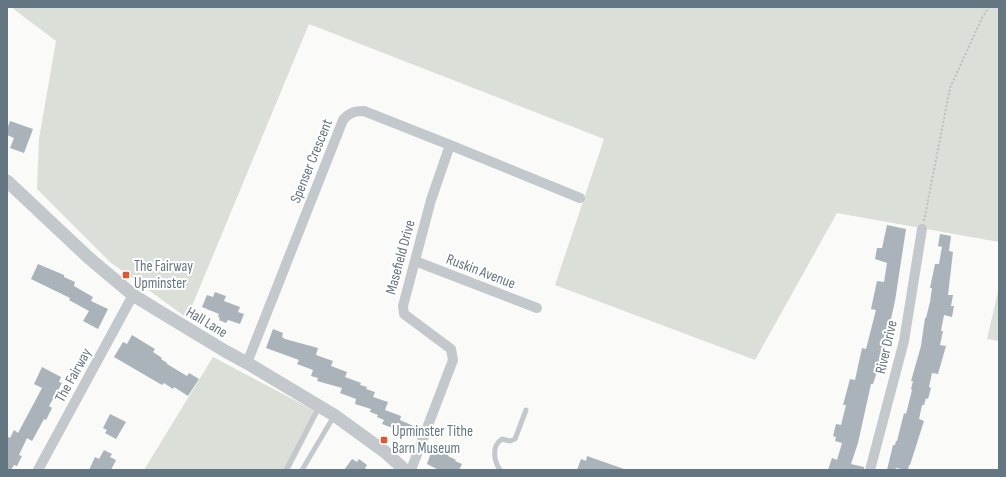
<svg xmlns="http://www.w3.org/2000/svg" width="1006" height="477" font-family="'Sofia Sans Condensed',sans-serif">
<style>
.green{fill:#dadfd7}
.building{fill:#aab3b9}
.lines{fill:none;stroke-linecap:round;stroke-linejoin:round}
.path{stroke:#bbbfc2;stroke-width:2;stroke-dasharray:2 2;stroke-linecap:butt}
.service{stroke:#c3c8cc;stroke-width:5}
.minor{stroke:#c3c8cc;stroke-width:10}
.tertiary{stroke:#c3c8cc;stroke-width:13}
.poi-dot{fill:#e4572e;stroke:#fff;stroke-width:1.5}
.labels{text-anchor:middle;stroke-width:4;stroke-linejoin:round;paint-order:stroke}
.street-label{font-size:15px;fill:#657683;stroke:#fff}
.poi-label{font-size:15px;fill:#657683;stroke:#fff;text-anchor:start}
</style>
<rect width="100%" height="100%" fill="#fafaf8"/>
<!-- green -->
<path class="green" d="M11,7H999V242L837,213L755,360L555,285L604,139L309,24L187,318L110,262L37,189L39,139L56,41Z
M999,287V341L987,339Z
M213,357L319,413L290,470H144Z"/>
<!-- building -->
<path class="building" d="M10,121L33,129L24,153L10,148L14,138L7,135V129Z
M887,225L906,229L895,301L884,350L873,384H871L858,443L851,464L864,467V470H828L832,458L837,460L842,443L835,441L836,437L833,436L836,424L841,425L846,405H843L850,379L855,380L862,348L866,349L876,310L871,309L877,281L884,282L887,263L875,259L877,248H882Z
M940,234L951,236L949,251L953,252L948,295H953L951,306H954L952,317L944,315L941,331H943L940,345L946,346L938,374L932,373L929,387L931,388L928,399L926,398L924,405H922L919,419L924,421L910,465H909L908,470L896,468L895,470H887L893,445H895L896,441H897L904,413L906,414L912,390L911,389L913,381H911L921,346L925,318H926L930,302L932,288H930L935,264H939L942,247L938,246Z
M38,264L64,275V277L75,282L74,286L93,297L91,301L108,309L98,329L83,321L89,311L69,300L70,298L31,279Z
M215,292L226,296L224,301L240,307L238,312L244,314L240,324L228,320L226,323L219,320L220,318L218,317L219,314L202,307L207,295L213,297Z
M273,329L283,333L282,337L285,339L318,348L316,355L333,361L331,366L347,372L345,377L361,383L360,385L367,387L366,389L375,392L373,397L388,402L385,410L401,416L400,420L418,428L415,436L405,434L403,438L396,435L398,430L382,424L384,420L377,417L378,415L370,412L371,409L355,404L356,399L340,393L342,388L317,381L318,378L311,376L313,370L297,364L299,360L266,348Z
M132,335L155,349L153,352L162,358L161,359L167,363V364L187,376L189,373L199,379L188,396L174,387L173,389L164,383L162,385L114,357L123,342L127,344Z
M42,367L61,377L59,382L62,383L49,406L52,408L46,420L44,419L32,441L27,438L19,455L22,456L17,466L14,465L11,470H7V436L10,438L14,430L18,433L42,388L34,384Z
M110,414L126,422L116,439L105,433L107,430L103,428Z
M433,447L449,453L448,456L456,460L455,461L462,464L459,470H439L427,464Z
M104,450L112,454L110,457L116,460L111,470H89L95,457L99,459Z
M587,456L624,469V470H577L581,459L586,461Z
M352,459L357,462L359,459L367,465L365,468L368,470H344Z"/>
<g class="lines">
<!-- path -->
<path class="path" d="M924,221L950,88L982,18L989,7"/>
<!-- service -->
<path class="service" d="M286,470L319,407
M302,470L334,416
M500,470C494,461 491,446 502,439L510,441L515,439L526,410"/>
<!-- minor -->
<path class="minor" d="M415,261L537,308
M247,363L343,120C349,113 354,111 364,111L450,145L580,198
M38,470L133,295
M411,470L453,360L451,349L404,314L403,306L431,200L450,145
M870,470L904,341L922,229"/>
<!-- tertiary -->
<path class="tertiary" d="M7,181L89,258L133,295L154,308L225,351L247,363L334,415L385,452L405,470"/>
</g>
<!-- markers -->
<g class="poi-dot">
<rect x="122" y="271" width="8" height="8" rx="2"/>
<rect x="380" y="436" width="8" height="8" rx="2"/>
</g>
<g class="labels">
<!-- street labels -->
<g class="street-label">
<text transform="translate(311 161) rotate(-68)" y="5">Spenser Crescent</text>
<text transform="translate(400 257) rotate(-75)" y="5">Masefield Drive</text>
<text transform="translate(481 271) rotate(21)" y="5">Ruskin Avenue</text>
<text transform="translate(207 322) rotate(31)" y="5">Hall Lane</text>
<text transform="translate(886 347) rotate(-77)" y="5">River Drive</text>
<text transform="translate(73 375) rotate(-61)" y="5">The Fairway</text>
</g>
<!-- poi labels -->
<g class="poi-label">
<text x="134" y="271">The Fairway<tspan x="134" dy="17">Upminster</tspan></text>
<text x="392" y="436">Upminster Tithe<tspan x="392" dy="17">Barn Museum</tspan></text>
</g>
</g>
<!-- border -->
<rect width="1006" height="477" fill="none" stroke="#657683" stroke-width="16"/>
</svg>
